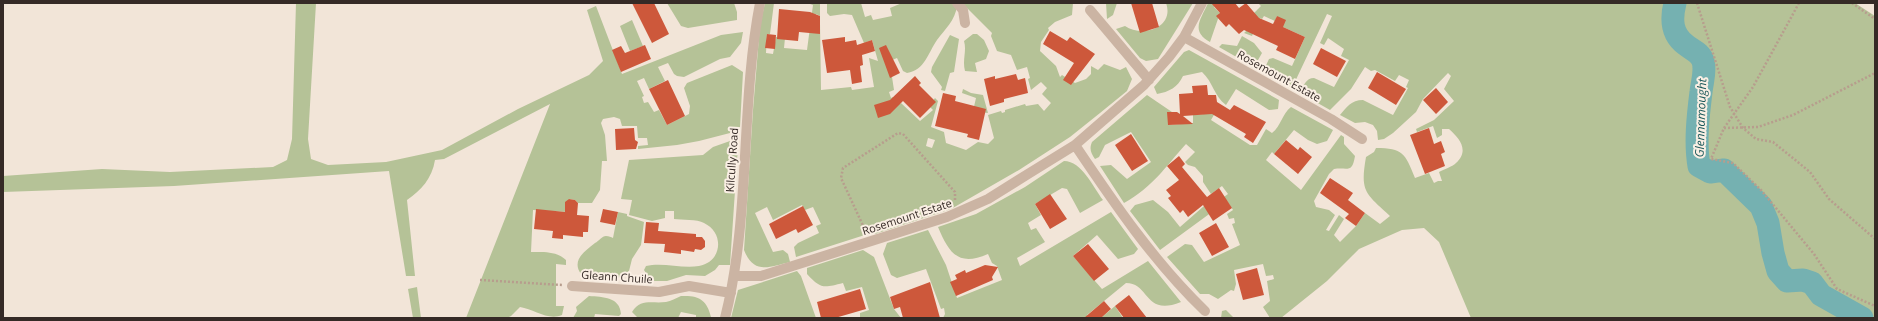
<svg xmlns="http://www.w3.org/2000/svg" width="1878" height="321" font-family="'Open Sans',sans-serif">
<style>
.green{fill:#b5c297;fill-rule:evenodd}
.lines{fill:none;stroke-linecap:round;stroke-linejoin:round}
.river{stroke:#75b1b1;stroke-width:23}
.building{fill:#cd583b}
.path{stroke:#b79d8d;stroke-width:2.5;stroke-dasharray:2 2;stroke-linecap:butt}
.street{stroke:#cbb4a3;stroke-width:10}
.labels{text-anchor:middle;stroke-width:4;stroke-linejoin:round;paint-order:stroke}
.street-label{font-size:11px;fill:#352a26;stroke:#faefe4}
.water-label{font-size:12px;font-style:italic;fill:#195759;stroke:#faefe4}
</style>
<rect width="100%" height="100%" fill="#f2e5d8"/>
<!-- green -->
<path class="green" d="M296,3H316L308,139L311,159L328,165L386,162L442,150L518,109L589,75L603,61L587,10L596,6L622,74L721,35L743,32L741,43L730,57L720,59L684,77L677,76L674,74L668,63L658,67L665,81L649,89L644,78L637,81L644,96L642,97L644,103L648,102L654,112L659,110L667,125L689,114L690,106L684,88L687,83L732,65L743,72L740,127L735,129L730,133L699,141L677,145L638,149V146L648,145L647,138H638L637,126H622L620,119L614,117L603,119L601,123L605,135L607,161H602L600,190L592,203H578L575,200L569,199L567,212L533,210L531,252C544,252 556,251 566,260V265L556,264V306H564L562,315C548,321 534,309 520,307L511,316L507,318H466L550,104L444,159L435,160C432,179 421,190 407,200L415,276H406L389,171L174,186L3,192V176L102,169L170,172L273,167L287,160L292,139Z
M667,3H734L737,12V20L688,28L681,26Z
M765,3H774L770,34H767L766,53L773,54L776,37L785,38L784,48L807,50L813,5L807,3H820V16L816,14V21L820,23L821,90L851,87L852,90L874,87L869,58L878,61L872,40L864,43L852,15L844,14L830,16L827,13V3H861L865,17L871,15L873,20L892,16L890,8L902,3H954L957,6C955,21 945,29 937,40C928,53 925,70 907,73L903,71L897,58L885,63L892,77L894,90L889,92L891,98L893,97L900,104L901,103L920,121L933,110L929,106L935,98L938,101L931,127L944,132L946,143L966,150L978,142L988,144L994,138L988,115L1001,111L1002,113L1005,112V110L1025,104L1026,106L1038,104L1044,111L1051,103L1042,94L1047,88L1041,82L1031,90L1028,79L1030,78L1027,67L1017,70L1011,55L997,51L991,36L992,33L962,3H1073L1072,15L1055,22L1048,28L1049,30L1041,42L1040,51L1056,66L1060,77L1062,75L1075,83L1086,79L1091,74V66L1098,70L1104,64L1120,70L1126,67L1132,79L1127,91L1100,113L1070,137L1019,170L951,209L875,234L871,233L796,257L794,247L798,243L819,233L816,226L821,224L813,207L805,210L802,205L773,220L767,207L755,213L773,252L783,250L788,254L790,262C769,267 754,275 744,250L753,110L760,25ZM928,138L935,140L932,148L926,146Z
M1106,3H1117L1113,15L1107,19Z
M1166,3H1193L1158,59L1146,61L1140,58L1116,29L1125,26C1142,38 1175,28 1166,3Z
M1208,3H1218L1214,7L1220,13L1210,42C1190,31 1201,19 1208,3Z
M1258,3H1855L1875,16V318H1471L1439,242L1424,228L1402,230L1359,249L1327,281L1281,318H1270L1263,307L1270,301L1267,281L1274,279L1273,275L1266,276L1263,264L1234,270L1236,284L1234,291L1231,290L1218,299L1209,294H1200L1167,257L1185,244L1192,245L1204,262L1240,245L1232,224L1235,223L1234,218L1229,219L1227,214L1233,210L1227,201L1160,250L1130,211L1135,205L1153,200L1168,212L1180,227L1204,206L1207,209L1228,194L1222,186L1211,194L1203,182V176L1195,167L1188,165L1185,162L1195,152L1186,144C1165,167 1153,187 1124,203L1100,166L1111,165L1127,179L1151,162L1131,132L1105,145L1099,157L1095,159C1091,153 1089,149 1092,142L1147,95L1172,112L1168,113L1169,125L1193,123V115L1215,113L1211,120L1250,145H1257L1266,129L1272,133C1281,126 1282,114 1291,107L1333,130L1327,141L1317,144L1308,140L1294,130L1274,154L1272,152L1266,160L1301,190L1341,135L1344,137V144L1355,156C1352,174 1348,167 1334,169L1329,174L1314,201L1316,207L1329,210L1335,215L1326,230L1329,231L1339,215L1344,219L1334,235L1340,242L1356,226L1365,213L1380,224L1390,216C1365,193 1360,192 1366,157L1374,152L1376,148C1403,148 1405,153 1415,178L1429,173L1434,183L1438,181H1442L1439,172C1444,169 1452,167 1456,163C1470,150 1459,138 1449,129H1442V135L1437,138L1433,126L1417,132L1416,129L1434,120L1454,101L1444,89L1451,76L1448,73L1423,99L1416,112L1393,133L1384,139L1378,140L1377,131L1373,125L1365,122L1355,123L1340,115C1347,107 1351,100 1363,100L1393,115L1408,88L1406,87L1409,80L1399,75L1395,81L1375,70L1371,71L1365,67L1351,89L1330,110L1300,93C1303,86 1306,78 1314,78L1334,87L1349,60L1341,56L1344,49L1328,38L1324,45L1320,43L1332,16L1327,14L1292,88L1263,72L1269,59L1273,58L1292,66L1305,37L1283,27L1277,16L1275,21L1264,16L1262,19L1260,18L1252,36L1244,33L1257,21L1252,15L1261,6Z
M632,20L643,46L630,51L620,26Z
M973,34H977L984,40L989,51L986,59L975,63L977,72L965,71C962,60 967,51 964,41Z
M950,35L959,39L954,72L950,73L945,91L941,90L942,87L931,72L932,67Z
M1242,36L1254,43L1262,53L1254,67L1219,47L1222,44L1237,46Z
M1189,50L1279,100L1278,109L1269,110L1236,89L1226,105C1214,96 1213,82 1202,72L1183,76C1178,87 1169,92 1157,94L1154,87L1184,52Z
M963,89L971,93L983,95L988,113L973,111L976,98L962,93Z
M730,141L738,146L730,265H719L715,270L705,276L686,275L667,281H651L644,270L646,266C663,262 682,269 699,266C722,262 725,233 704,223C697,219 682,220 674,219V211H665V218L652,221L629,215L632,200L621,199L629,160L703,155L713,147Z
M1064,161C1082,161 1093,187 1103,200L1080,213L1067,189L1062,188L1035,204L1041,215L1028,223L1031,230L1036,228L1045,242L1017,258L1020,266L1111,212L1138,249L1134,254L1118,259L1097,235L1073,256L1102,289L1148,261L1181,302C1144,317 1150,283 1126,283L1087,315L1089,318H943L945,314L944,308L941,309L926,269L897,278L891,275L883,254L887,243L928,230L946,265L957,298L1002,280L997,266L992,263L988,254C958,267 949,253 938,227L976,214L1025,187Z
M618,212L627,214V216L644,222L641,245L632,259L629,271L621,277L617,278L585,276L581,274C571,260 585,251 595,243C599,241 602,236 606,236C609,236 611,237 613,238Z
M863,250L874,257L894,309L901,318H856L860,317V313L869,310L862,287L846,291L843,283C823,288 821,289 807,274V268Z
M797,271L801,276L816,318H731L738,290Z
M417,287L421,318H413L408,289Z
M589,296C603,297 620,297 621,314L619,316L595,314L594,318H573L577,311L576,307Z
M681,296C699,295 707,300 711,317L718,318H696V315L681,312L678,318H638L632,312C641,298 652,304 666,302C671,301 676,298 681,296Z
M1115,306L1123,318H1101Z
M1226,310L1234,318H1221L1222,311Z"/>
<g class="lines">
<!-- river -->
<path class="river" d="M1675,3C1671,19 1671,34 1686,45C1692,50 1700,52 1703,61C1706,71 1702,82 1701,92C1698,116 1695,143 1699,166L1710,172L1724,170L1761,206L1768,223L1773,253L1778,271L1787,281L1803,280L1812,283L1821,295L1862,318"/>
</g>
<!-- building -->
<path class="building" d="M632,3H654L669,34L652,43Z
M1131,3H1152L1159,27L1140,33Z
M1211,3H1235L1239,8L1246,3L1259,18L1273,24L1277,16L1286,20L1283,27L1305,37L1295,59L1276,50L1278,46L1244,30L1239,34L1229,24L1226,27L1216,16L1220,13Z
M779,9L810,12L820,16V34L799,32L798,41L777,39Z
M1050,31L1067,41L1070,37L1095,54L1071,85L1063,80L1074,63L1043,44Z
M767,34L776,35L775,49L765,48Z
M845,37V42L856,40L857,45L872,40L875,51L862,55L863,65L860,66L862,82L852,84L850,70L827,73L822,40Z
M645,45L651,59L621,72L612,50L621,46L625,53Z
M886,45L900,73L890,78L879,48Z
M1321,48L1346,61L1337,77L1313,64Z
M1377,72L1406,89L1396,105L1368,88Z
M1016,74L1018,80L1025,78L1028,93L1004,99V102L990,106L984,79L995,76V79Z
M915,76L921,83L919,85L936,102L920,118L903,101L890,114L878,118L874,105L890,100Z
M668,80L685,116L667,125L649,89Z
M1207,85L1208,95H1216L1217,102L1230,110L1234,105L1266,122L1253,143L1244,137L1246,134L1212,114L1183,116L1193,124L1168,125L1167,112H1177L1180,114L1179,94L1193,93L1192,86Z
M1436,88L1448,102L1436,114L1423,100Z
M943,93L956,96L955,101L986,109L979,140L967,137L968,134L935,126Z
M634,128L635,140L638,142L636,149L616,150L615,129Z
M1429,128L1434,144L1441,141L1445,152L1441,154L1445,166L1425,174L1410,135Z
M1131,134L1148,161L1132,171L1115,145Z
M1286,140L1298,150L1300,147L1312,157L1298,174L1274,154Z
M1179,156L1185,164L1182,167L1207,197L1219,188L1232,208L1213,221L1203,205L1188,217L1183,210L1180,213L1168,198L1171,196L1166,190L1179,180L1167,166Z
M1330,178L1353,193L1348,200L1365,213L1356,226L1345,218L1349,214L1320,193Z
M1050,194L1067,219L1050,229L1035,204Z
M569,199L575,200L578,203L577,215L589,216L588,232H583V237L563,235V239L552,238L553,231L534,229L536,209L565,212V202Z
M803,206L813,225L798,233L796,229L776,239L769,224Z
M603,209L618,212L615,225L600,222Z
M646,222L659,223L658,231L696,234V237H702L705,241V247L701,250L695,249L694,252L681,250V254L664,252L665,244L644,243Z
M1216,223L1229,247L1212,256L1199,233Z
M1088,244L1109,269L1094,281L1073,256Z
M985,265L998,267L992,277L993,280L956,296L950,282L957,279L955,275L965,270L966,273Z
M1257,268L1264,295L1243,300L1236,274Z
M930,282L940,318H903L900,307L894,309L890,297Z
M860,289L866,309L835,318H821L817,302Z
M1129,295L1147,318H1124L1115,306Z
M1104,301L1111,309L1101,318H1084Z"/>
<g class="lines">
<!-- path -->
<path class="path" d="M1697,3L1730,107L1743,128L1756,139L1773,142L1810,172L1829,199L1875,239
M1799,3L1753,87L1724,128L1711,159L1733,163L1761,190L1814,254L1837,289L1875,306
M1852,3L1875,19
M1724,128L1758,127L1793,115L1875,73
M866,232L841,178L843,168L898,133L903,134L955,192V202
M480,280L562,285"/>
<!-- street -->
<path class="street" d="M957,3L963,10L965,23
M1090,10L1149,80
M1184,37L1331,119L1362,139
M1075,145C1114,203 1154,262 1205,311
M734,276H761L947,217L988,199L1028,174L1075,145L1144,85L1169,57L1184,37L1202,3
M572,286L659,292L689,286L731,293
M725,318C751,215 740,107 760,3"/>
</g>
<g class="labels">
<!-- street labels -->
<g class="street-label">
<text transform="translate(1279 76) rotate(29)" y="4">Rosemount Estate</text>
<text transform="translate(732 160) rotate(-86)" y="4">Kilcully Road</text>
<text transform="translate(907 217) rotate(-18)" y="4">Rosemount Estate</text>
<text transform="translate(617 277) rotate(4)" y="4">Gleann Chuile</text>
</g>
<!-- water labels -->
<g class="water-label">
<text transform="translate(1701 118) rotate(-88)" y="4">Glennamought</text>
</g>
</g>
<!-- border -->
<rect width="1878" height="321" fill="none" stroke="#352a26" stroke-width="8"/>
</svg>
